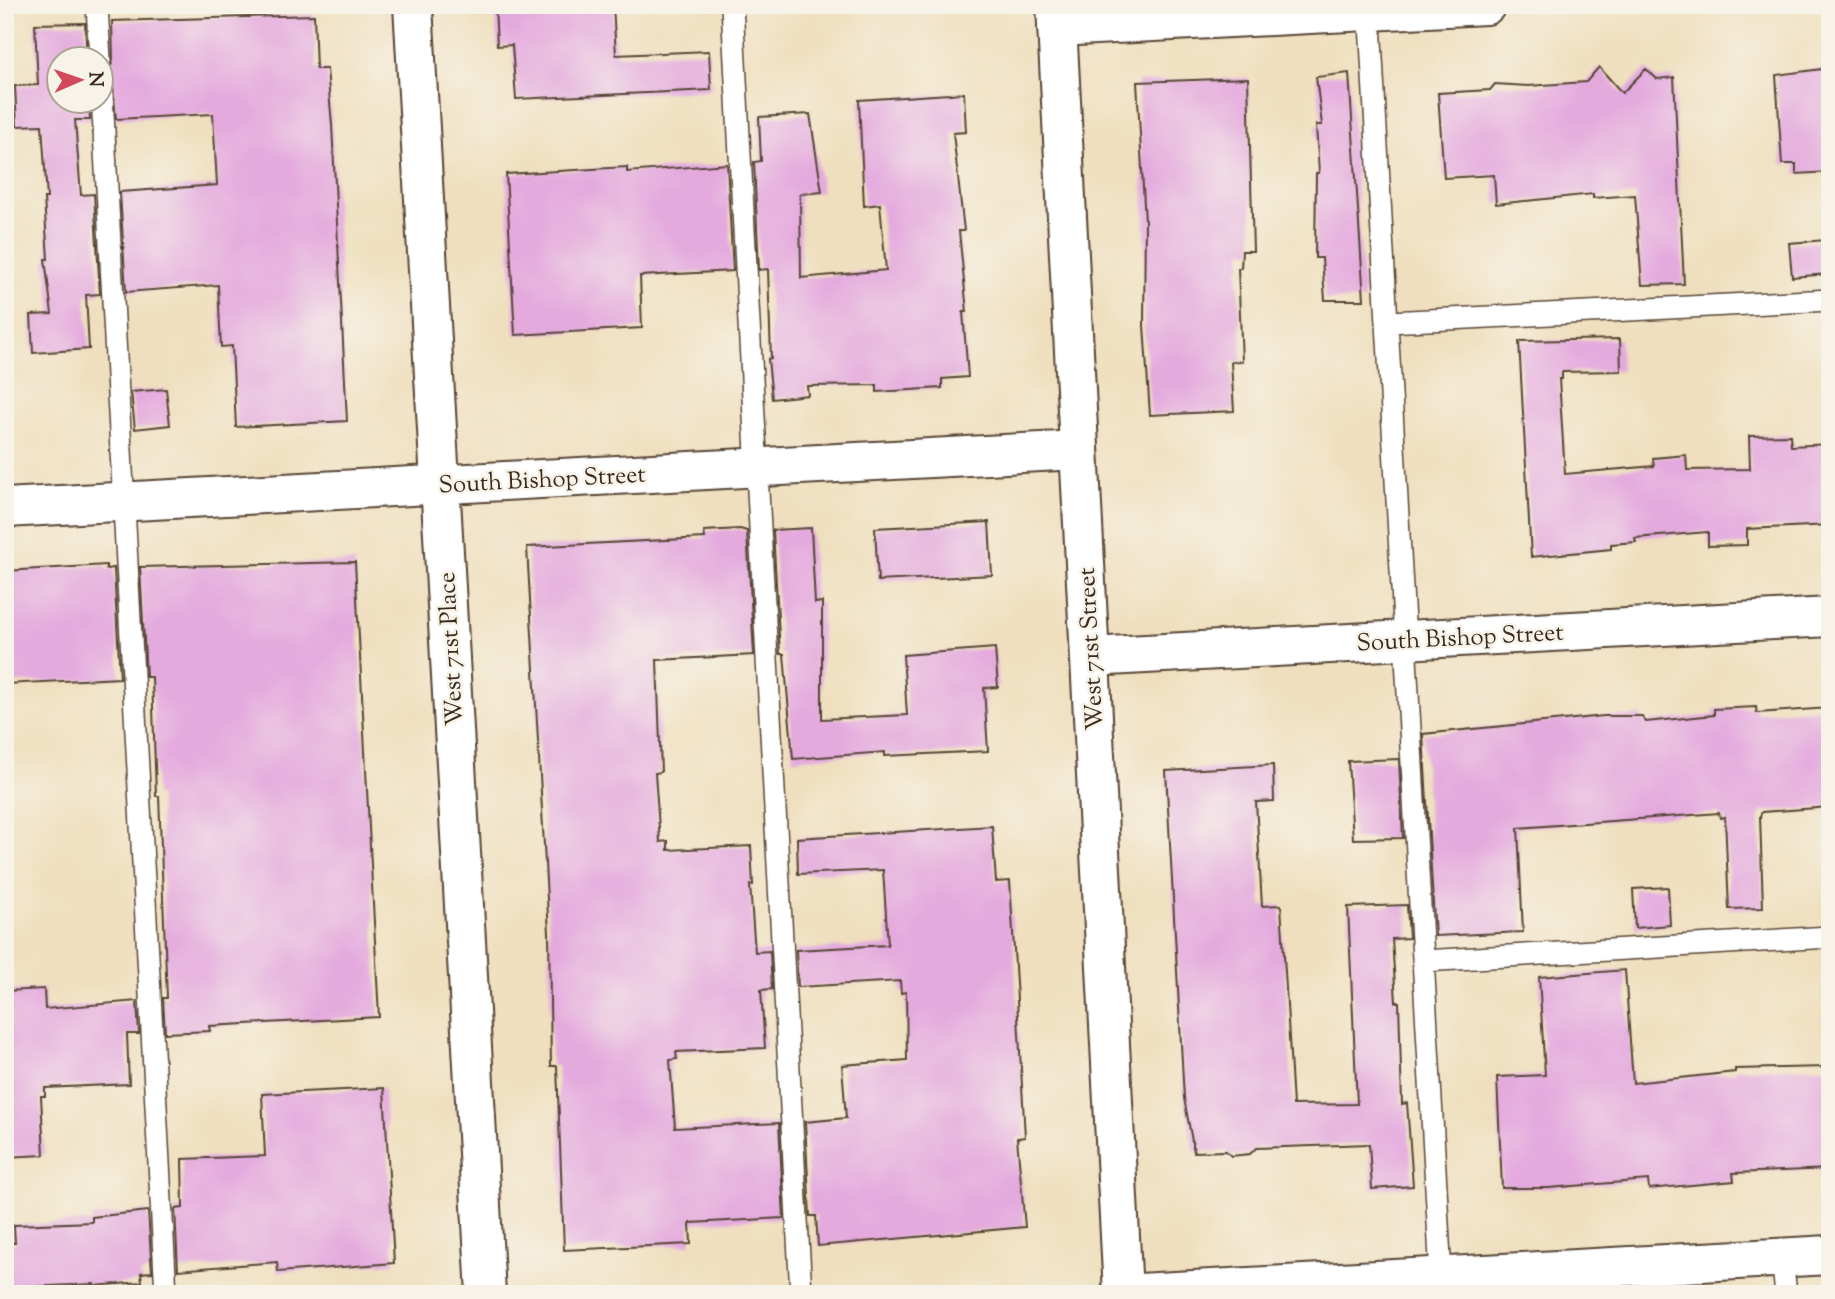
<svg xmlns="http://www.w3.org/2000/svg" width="1835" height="1299" font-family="'Sorts Mill Goudy',serif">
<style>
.building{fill:#e4aade}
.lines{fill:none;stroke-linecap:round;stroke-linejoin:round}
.lane-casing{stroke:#564536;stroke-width:24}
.street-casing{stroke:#564536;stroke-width:42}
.secondary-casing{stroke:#564536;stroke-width:42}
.lane{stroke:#fff;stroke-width:21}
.street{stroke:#fff;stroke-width:38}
.secondary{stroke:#fff;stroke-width:38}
.labels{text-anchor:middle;stroke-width:5;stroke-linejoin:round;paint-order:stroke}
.street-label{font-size:24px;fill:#3b2a1e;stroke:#f7f3e8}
</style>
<rect width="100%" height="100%" fill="#f7f3e8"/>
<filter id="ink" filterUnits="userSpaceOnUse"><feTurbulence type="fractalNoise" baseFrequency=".0143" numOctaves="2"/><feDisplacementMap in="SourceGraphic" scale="14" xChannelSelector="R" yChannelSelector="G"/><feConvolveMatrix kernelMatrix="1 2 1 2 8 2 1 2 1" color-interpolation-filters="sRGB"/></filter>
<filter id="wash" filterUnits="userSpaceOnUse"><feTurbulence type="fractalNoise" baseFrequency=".00686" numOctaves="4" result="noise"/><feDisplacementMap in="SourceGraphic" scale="28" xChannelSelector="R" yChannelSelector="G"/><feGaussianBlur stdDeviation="1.57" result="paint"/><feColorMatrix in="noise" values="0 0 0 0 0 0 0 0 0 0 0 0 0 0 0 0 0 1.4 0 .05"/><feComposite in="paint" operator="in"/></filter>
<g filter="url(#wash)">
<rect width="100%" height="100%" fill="#efdfbe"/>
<g id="blocks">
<!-- building -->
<path class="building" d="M495,5H613L616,55L709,51L711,90L516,99L512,45L497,46Z
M314,15L316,69H327L332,125L347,421L236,427L232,346L221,347L218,285L126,292L120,192L217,185L213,114L116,119L113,87L102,81V73L111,66L113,60L112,21Z
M85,23L87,60H60V102H89L90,120H75L81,195L94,194L100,294L86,295L89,349L33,353L31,315L52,314L45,259H48L44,198H47L42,125L17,126L15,86L38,85L35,24Z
M1599,67L1622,93L1646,69L1657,79L1674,77L1684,284L1642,285L1635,195L1593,198V194L1496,204L1494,175L1444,178L1438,93L1490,90L1495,84L1528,86L1586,82Z
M1830,68V172L1796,174V164H1782L1776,75Z
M1349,73L1364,300H1325L1322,258H1315L1316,173H1319L1316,125H1322L1316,77Z
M1248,78L1253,251H1242L1241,268H1238L1242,361L1231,362L1234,411L1150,415L1144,325L1145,222L1137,82Z
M964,93L966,132L953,133L964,231H959L967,312H963L968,377L942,379V388L877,392V385L807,386L808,395L772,399L768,359L771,358L768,269L759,270L754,162L761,161L759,117L810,114L822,192L800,194L801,278L886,270L880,204L864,206L859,100Z
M727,164L733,271L640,276L642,328L515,335L506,174L627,167V172Z
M1826,240L1828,274L1792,277L1789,243Z
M1620,339L1621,371L1562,372V379H1559L1565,474L1654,466L1653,458L1686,455L1687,470L1750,469L1749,436L1790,435L1791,446L1830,444V525L1747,529V545L1708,546V532L1635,538L1636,542L1611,544V549L1531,557L1519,341Z
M166,389L170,425L135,429L131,392Z
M989,522L992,575L878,581L875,528Z
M811,528L815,603L822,602V719L907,715L903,655L995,648L998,687L984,688L988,751L885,756V752L793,759L784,654H780L773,530Z
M740,529L747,531L754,655L657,660L661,772L655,773L660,842L668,841V850L751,846L753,885H750L755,952L770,951L772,989L761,990L765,1048L676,1052L677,1059L670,1060L675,1128L779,1123L784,1218L690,1223L691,1244L564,1250L557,1066H551L549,933L527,547L705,538L704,531Z
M355,562L379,1017L209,1026L210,1031L165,1033L163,998H167L159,796H156L152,677H146L140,567Z
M106,565V569L114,568L120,678L5,684V571Z
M1756,707L1757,713L1830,708V807L1762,812L1760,816L1763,908L1729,909L1725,817L1720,818L1719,813L1518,828L1523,932L1435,936L1423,734L1604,716H1641L1646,722L1714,715V709Z
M1399,759L1403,838L1353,839L1348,761Z
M1273,765L1274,801L1256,802L1262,906L1281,905L1293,1105L1357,1104L1348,907L1407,905L1409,938L1392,939L1396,1002H1399L1402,1104L1407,1103L1413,1186L1372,1189L1369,1144L1256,1148L1250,1154L1231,1156L1226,1151L1194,1152L1184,1098L1166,771Z
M992,826L996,882L1010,881L1025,1137L1017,1138L1025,1227L818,1246L816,1216H810L805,1122L846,1118L842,1065L907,1060L906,992L901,993L900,981L798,987L796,950L888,945L883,870L798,874L797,838Z
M1668,887L1670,925L1635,928L1633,889Z
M1625,970L1633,1083L1735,1072V1069L1827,1067L1830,1169L1733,1173L1734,1181L1649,1189L1648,1180L1548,1188H1502L1497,1077L1545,1075L1539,977Z
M44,989L45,1009L137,1001L139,1034H127L129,1084L45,1088V1096H41L44,1155L5,1157V991Z
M384,1088L394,1263L278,1272L277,1262L178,1270L175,1209L183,1208L182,1159L265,1156L262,1094Z
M148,1211L152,1272L141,1273L142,1282L94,1286V1284L5,1288V1243H15L14,1225L92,1222V1217Z"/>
</g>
</g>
<g filter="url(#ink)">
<use href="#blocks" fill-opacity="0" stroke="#564536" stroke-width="2"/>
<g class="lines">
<!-- lane casing -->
<g class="lane-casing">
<path id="lane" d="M97,5L100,60
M732,5L801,1294
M1369,5L1441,1276
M102,94L166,1294
M1388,322L1830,300
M1423,961L1830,937
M1782,1257L1786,1294"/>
</g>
<!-- street casing -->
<g class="street-casing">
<path id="street" d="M413,5L486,1294
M1057,27L1486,5
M5,508L1079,450
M1090,657L1830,617"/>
</g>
<!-- secondary casing -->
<g class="secondary-casing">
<path id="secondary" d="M1056,5L1123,1294
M1120,1294L1830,1255"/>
</g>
<!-- lane -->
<use href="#lane" class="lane"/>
<!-- street -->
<use href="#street" class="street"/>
<!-- secondary -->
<use href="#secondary" class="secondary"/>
</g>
</g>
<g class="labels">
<!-- street labels -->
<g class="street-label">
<text transform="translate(542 479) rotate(-3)" y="8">South Bishop Street</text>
<text transform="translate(1460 637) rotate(-3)" y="8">South Bishop Street</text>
<text transform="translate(450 649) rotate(-93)" y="8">West 71st Place</text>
<text transform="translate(1090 649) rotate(-93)" y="8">West 71st Street</text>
</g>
</g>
<!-- margin -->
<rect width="1835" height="1299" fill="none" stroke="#f7f3e8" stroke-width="28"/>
<!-- north arrow -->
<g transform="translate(80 80) rotate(88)"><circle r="33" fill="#f7f3e8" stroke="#aca397" stroke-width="2"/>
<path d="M0-5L12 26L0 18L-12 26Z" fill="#d1495b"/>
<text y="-10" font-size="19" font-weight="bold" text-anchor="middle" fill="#3b2a1e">N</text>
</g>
</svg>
